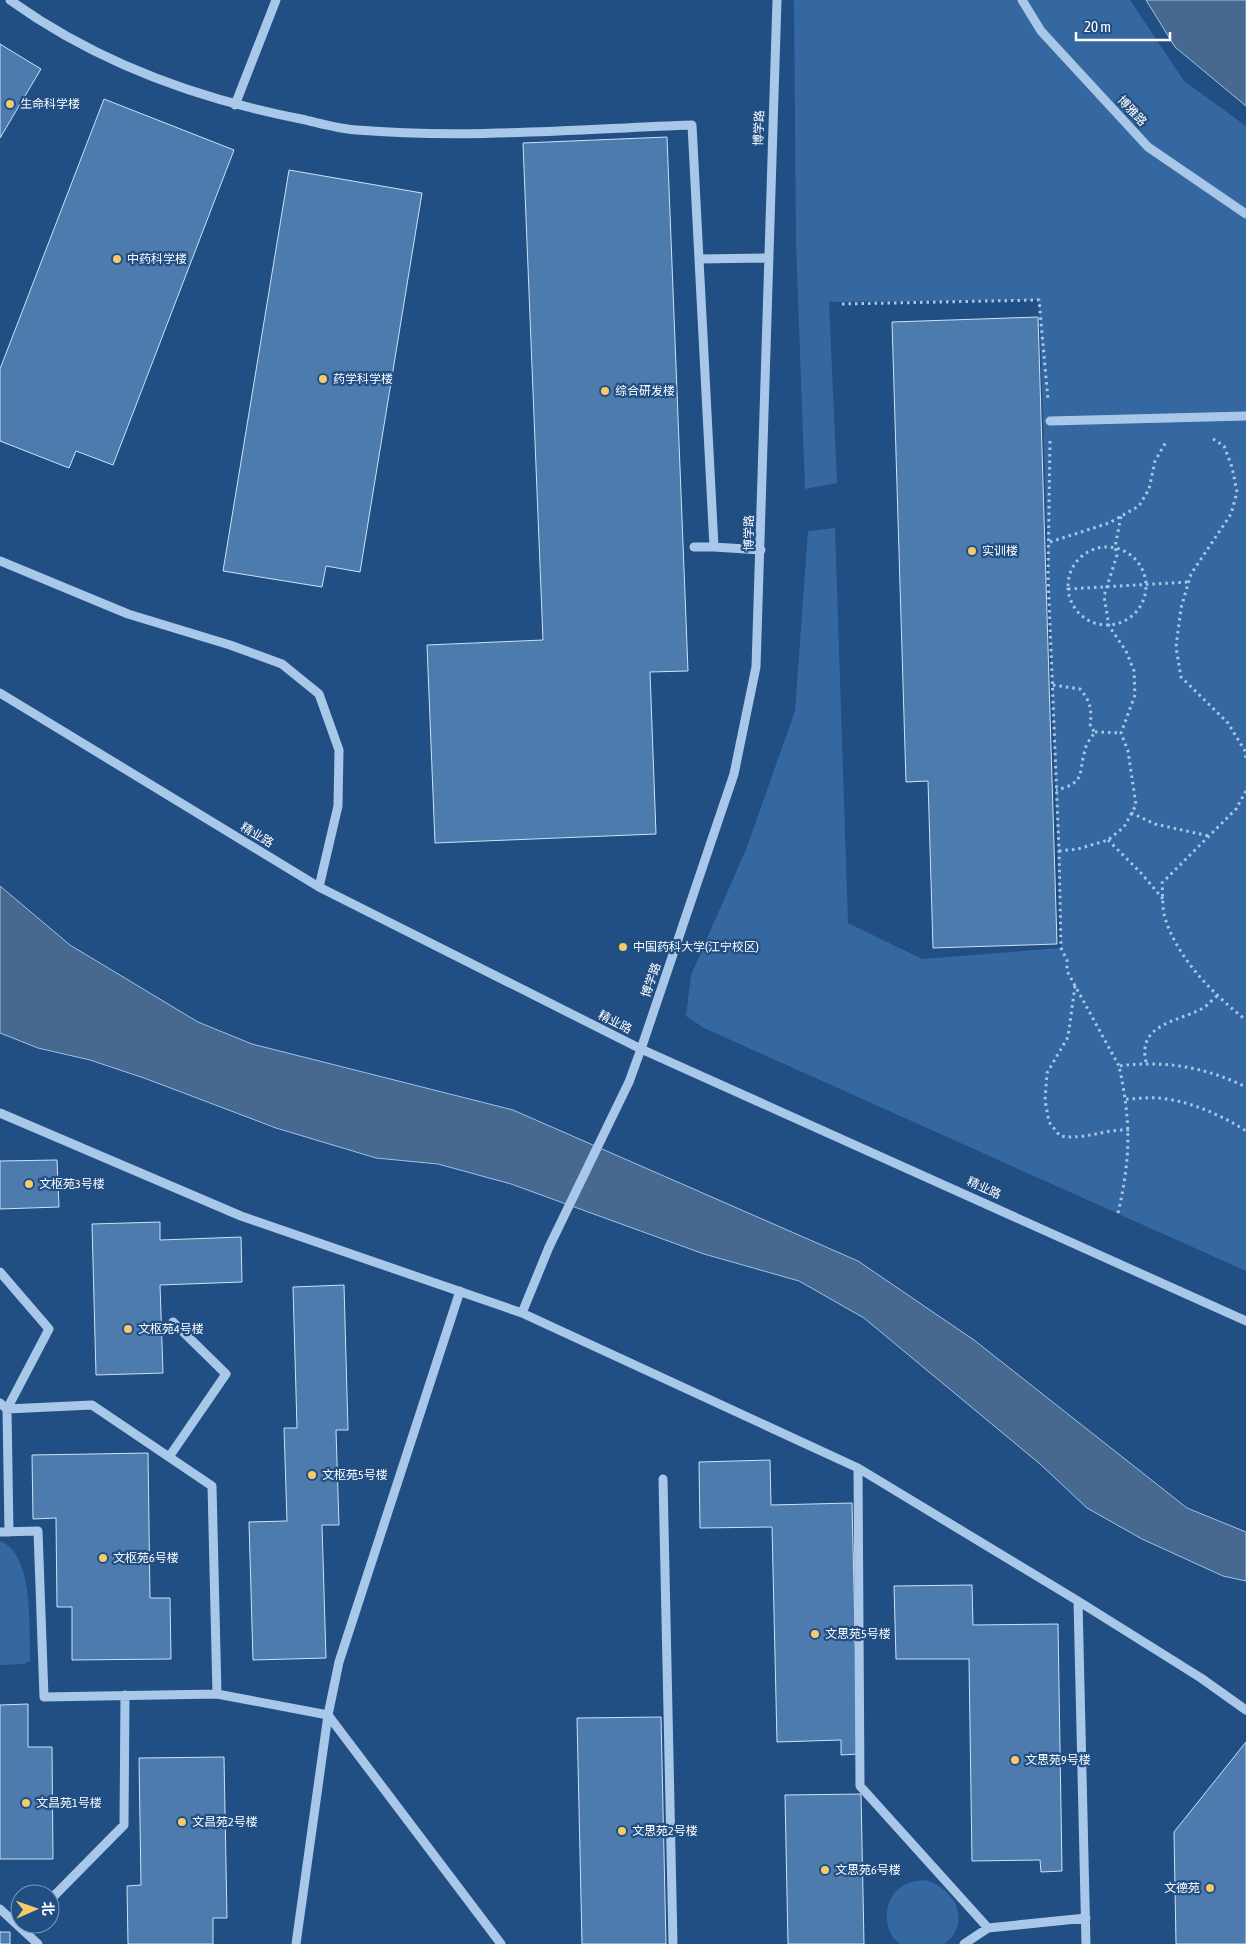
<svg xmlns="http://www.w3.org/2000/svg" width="1246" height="1944" font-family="'Asap Condensed','Noto Sans SC',sans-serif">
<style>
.green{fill:#3568a0}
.water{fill:#48698f;stroke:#9dc2ea}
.building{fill:#4e7bad;stroke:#cde1f6}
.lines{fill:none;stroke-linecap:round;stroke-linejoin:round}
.path{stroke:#a9c7e8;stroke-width:3;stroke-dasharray:2.5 4;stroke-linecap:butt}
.minor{stroke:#a9c7e8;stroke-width:9}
.poi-dot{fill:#f5ca6a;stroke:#214e83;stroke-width:2}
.labels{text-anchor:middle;stroke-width:4.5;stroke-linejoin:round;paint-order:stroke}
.poi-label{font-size:12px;fill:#fff;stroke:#214e83;text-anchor:start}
.street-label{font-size:12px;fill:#fff;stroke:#214e83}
</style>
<rect width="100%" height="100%" fill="#214e83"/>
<!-- green -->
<path class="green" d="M794,0H1130L1184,81L1246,126V1271L704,1028L686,1016L691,975L747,847L795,711L808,531L835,528L848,923L922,959L1061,948L1039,300L829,302L837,483L805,489L796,244Z
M0,1541C35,1555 29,1630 30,1661L24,1664L0,1665Z
M925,1880C955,1888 973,1923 944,1944H900C881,1931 883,1898 902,1886C909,1882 917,1881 925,1880Z"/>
<!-- water -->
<path class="water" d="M1146,0H1246V106L1175,47Z
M0,886L70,945L198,1022L252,1044L513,1110L858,1261L974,1340L1187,1508L1246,1532V1581L1223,1576L1142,1539L1087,1508L1040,1464L864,1318L799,1281L704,1254L511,1184L438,1164L376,1158L276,1128L144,1078L90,1060L38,1048L0,1033Z"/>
<!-- building -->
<path class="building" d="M0,44L41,69L0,138Z
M104,99L234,150L113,465L76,451L69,468L0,441V369Z
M667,137L688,671L650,672L656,834L435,843L427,645L543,640L523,143Z
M289,170L422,193L360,572L326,566L322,587L223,571Z
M1038,317L1057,944L933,948L928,781L906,782L892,322Z
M57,1160L59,1207L0,1209V1161Z
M160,1222V1240L241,1237L242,1282L160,1285L163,1373L96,1375L92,1224Z
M344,1285L348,1430H336L339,1525H322L326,1658L253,1660L249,1522L287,1521L284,1428H297L293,1287Z
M148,1453L150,1598H170L171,1659L72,1660V1607H57L56,1518L33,1519L32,1455Z
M770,1460L771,1505L852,1503L858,1754L841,1755V1740L777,1742L772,1527L700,1528L699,1462Z
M972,1585L973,1625L1058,1624L1062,1871L1041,1872L1040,1860L972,1861L969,1659H896L894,1586Z
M28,1704V1747H52L53,1859H0V1705Z
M661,1717L666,1944H582L577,1718Z
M1246,1742V1944H1176L1174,1832Z
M224,1757L227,1918H213V1944H128L127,1886L141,1885L139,1758Z
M861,1794L864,1944H788L785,1795Z
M0,1932H10V1944H0Z"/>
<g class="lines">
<!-- path -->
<path class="path" d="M842,304L1039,300L1048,400
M1213,439L1224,446L1232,467L1237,492L1231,514L1191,574L1181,608L1176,647L1181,677L1228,723L1245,751L1246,758
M1050,441L1048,576L1059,851L1061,948L1067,960V971L1119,1066
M1050,542L1109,523L1139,506L1149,489L1155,461L1167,440
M1068 586a39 39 0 1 1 78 0a39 39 0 1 1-78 0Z
M1068,589L1189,582
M1053,685L1080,689C1091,702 1092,710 1090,727L1095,732C1091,738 1086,744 1085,750C1078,774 1086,783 1056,790
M1095,732L1121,733
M1246,791L1236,809L1162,883C1163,894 1162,908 1165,918C1178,959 1213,994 1246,1020
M1131,813L1155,824L1209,836
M1108,840L1141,873L1163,899
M1059,851L1078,849L1108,840L1124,827L1136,805L1128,751L1121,733L1135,695L1134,671L1126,651L1109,626L1104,596L1117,555L1115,547L1121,516
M1075,986L1068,1037L1047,1073L1045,1100L1049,1122L1060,1136C1087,1140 1103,1129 1129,1130
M1146,1062C1137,1023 1179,1022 1203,1008C1208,1005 1213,999 1218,995
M1126,1099C1137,1099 1147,1097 1158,1098C1187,1100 1222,1115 1246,1131
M1118,1213C1131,1157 1131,1121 1119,1066C1164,1060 1205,1067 1246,1087"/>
<!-- minor -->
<path class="minor" d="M10,0C96,62 198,99 301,119C319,123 338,129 357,130C468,139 581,129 692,125L714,547H694
M1022,0L1041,31L1148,147L1246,214
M235,105L276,0
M699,259L768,258
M1050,421L1246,416
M714,547L761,550
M0,561L128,614L230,645L282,664L319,694L339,750L338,806L319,887
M0,693L319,887L641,1049L1246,1321
M0,1113L241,1216L522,1313L858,1468L1078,1601L1201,1678L1246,1710
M0,1272L49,1329L7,1409L9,1532
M522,1313L549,1247L629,1082L641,1049L734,774L756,667L777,0
M0,1403L7,1409L92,1405L212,1486L217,1694
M169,1457L226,1374L173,1322
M858,1468L860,1786L988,1928
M663,1479L673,1944
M0,1532L38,1531L44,1697L217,1694L328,1715L501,1944
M1078,1601L1086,1944
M50,1900L124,1825L125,1695
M0,1909L38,1944
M296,1944L328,1715L339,1662L460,1291
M964,1944L988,1928L1086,1918"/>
</g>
<!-- markers -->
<g class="poi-dot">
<circle cx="10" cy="104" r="5"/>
<circle cx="117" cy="259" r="5"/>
<circle cx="323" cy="379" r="5"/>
<circle cx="605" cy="391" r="5"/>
<circle cx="972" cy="551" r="5"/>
<circle cx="623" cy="947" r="5"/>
<circle cx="29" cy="1184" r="5"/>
<circle cx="128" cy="1329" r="5"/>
<circle cx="312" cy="1475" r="5"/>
<circle cx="103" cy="1558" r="5"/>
<circle cx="815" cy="1634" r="5"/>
<circle cx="1015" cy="1760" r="5"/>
<circle cx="26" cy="1803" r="5"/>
<circle cx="182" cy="1822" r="5"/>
<circle cx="622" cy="1831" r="5"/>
<circle cx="825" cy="1870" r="5"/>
<circle cx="1210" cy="1888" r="5"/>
</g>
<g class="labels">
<!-- poi labels -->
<g class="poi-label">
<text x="20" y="108">生命科学楼</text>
<text x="127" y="263">中药科学楼</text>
<text x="333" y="383">药学科学楼</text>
<text x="615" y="395">综合研发楼</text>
<text x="982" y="555">实训楼</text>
<text x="633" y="951">中国药科大学(江宁校区)</text>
<text x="39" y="1188">文枢苑3号楼</text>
<text x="138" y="1333">文枢苑4号楼</text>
<text x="322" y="1479">文枢苑5号楼</text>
<text x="113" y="1562">文枢苑6号楼</text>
<text x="825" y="1638">文思苑5号楼</text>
<text x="1025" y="1764">文思苑9号楼</text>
<text x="36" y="1807">文昌苑1号楼</text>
<text x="192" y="1826">文昌苑2号楼</text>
<text x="632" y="1835">文思苑2号楼</text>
<text x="835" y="1874">文思苑6号楼</text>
<text x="1200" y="1892" text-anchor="end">文德苑</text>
</g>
<!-- street labels -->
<g class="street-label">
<text transform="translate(1132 111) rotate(47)" y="4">博雅路</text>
<text transform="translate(759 128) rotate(-88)" y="4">博学路</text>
<text transform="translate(749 533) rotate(-89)" y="4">博学路</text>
<text transform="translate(257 835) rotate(31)" y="4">精业路</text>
<text transform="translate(651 980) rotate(-71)" y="4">博学路</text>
<text transform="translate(615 1022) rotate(27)" y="4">精业路</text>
<text transform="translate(984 1188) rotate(24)" y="4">精业路</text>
</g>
</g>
<!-- north arrow -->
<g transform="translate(35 1909) rotate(88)"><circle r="24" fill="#214e83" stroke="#7a95b5"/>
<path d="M0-4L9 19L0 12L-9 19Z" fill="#f5ca6a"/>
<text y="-8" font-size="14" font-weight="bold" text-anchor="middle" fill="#ffffff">北</text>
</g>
<!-- scale -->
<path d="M1076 32v8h94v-8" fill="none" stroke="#ffffff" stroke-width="2.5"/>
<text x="1084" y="32" font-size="15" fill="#ffffff" stroke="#214e83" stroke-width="4" paint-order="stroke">20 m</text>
</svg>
